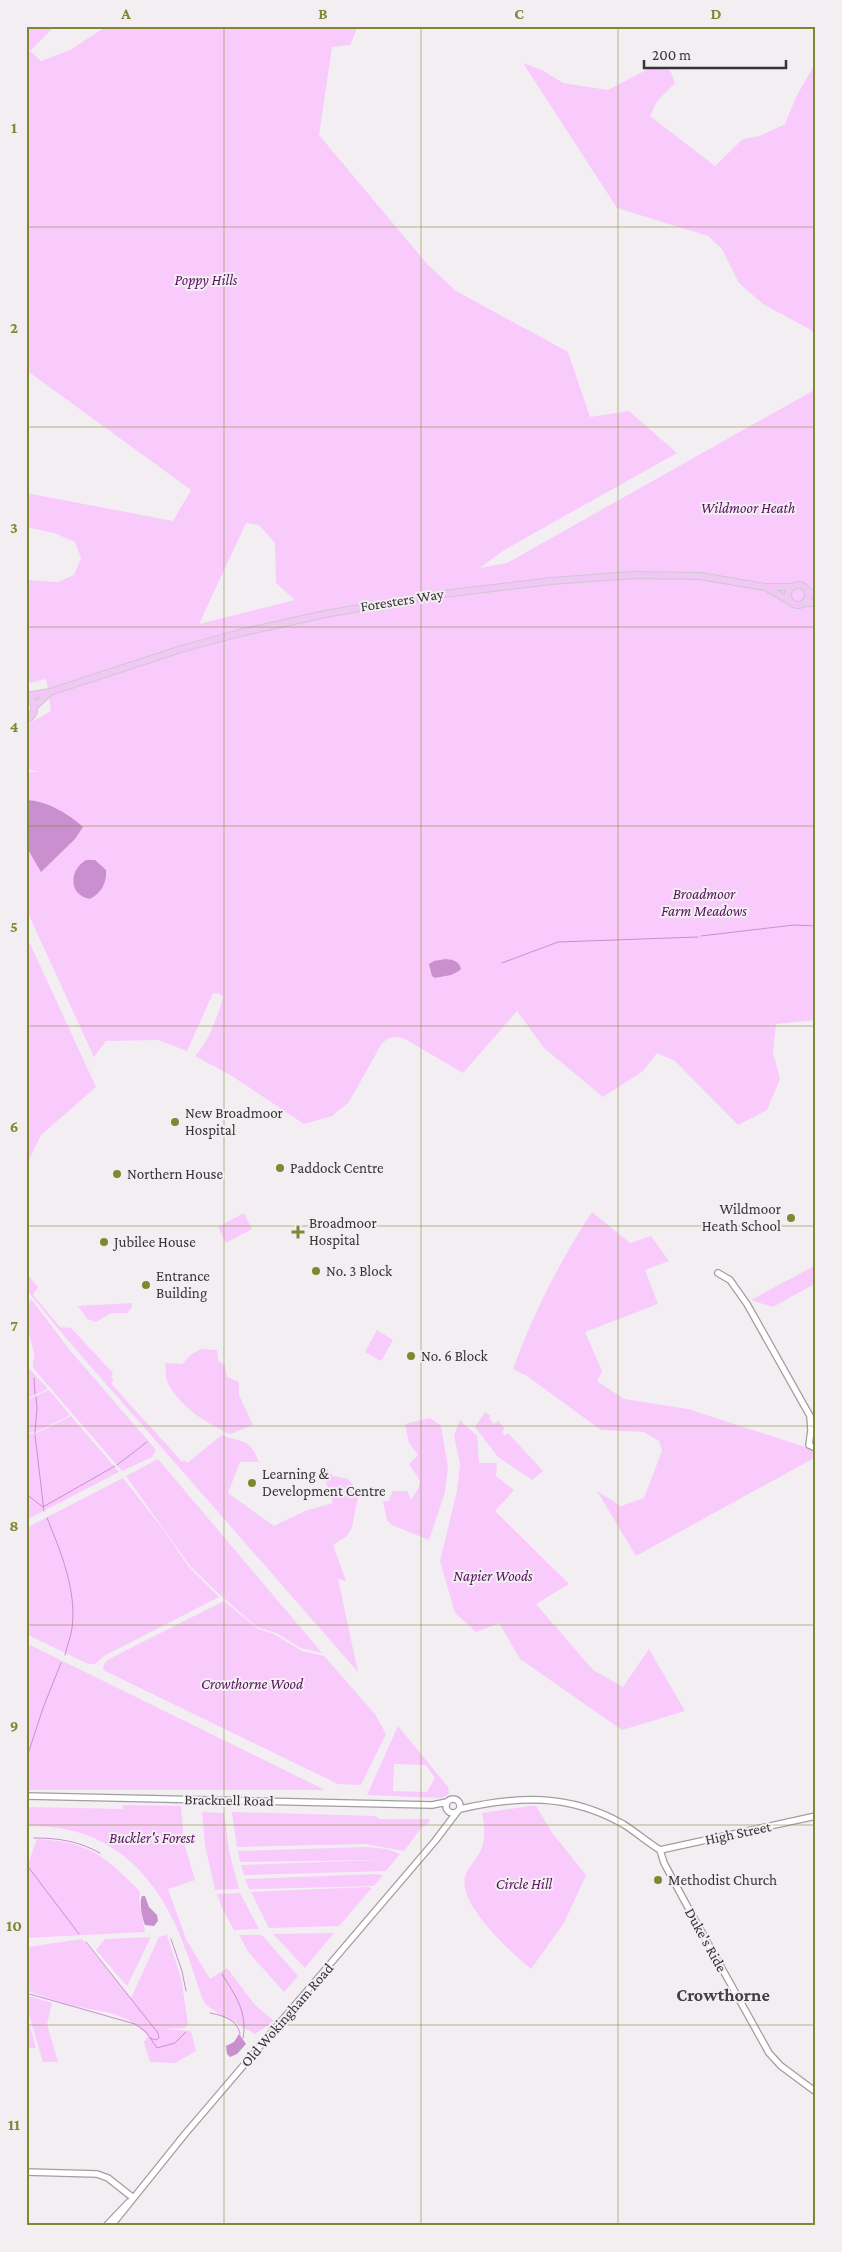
<svg xmlns="http://www.w3.org/2000/svg" width="842" height="2252" font-family="'Crimson Pro',serif">
<style>
.green{fill:#f9cbfc;fill-rule:evenodd}
.water{fill:#c98fce}
.lines{fill:none;stroke-linecap:round;stroke-linejoin:round}
.stream{stroke:#c98fce;stroke-width:1}
.secondary-casing{stroke:#a19da1;stroke-width:8}
.primary-casing{stroke:#cbcacb;stroke-width:8}
.secondary{stroke:#fff;stroke-width:5.5}
.primary{stroke:#f1c7f5;stroke-width:6}
.grid{fill:none;stroke:#7f8732;stroke-width:1;stroke-opacity:0.55}
.poi-dot{fill:#7f8732;stroke:#f2eef2;stroke-width:2}
.labels{text-anchor:middle;stroke-width:4;stroke-linejoin:round;paint-order:stroke}
.park-label{font-size:15px;font-style:italic;fill:#57105f;stroke:#f2eef2}
.street-label{font-size:15px;fill:#363436;stroke:#f2eef2}
.poi-label{font-size:15px;fill:#363436;stroke:#f2eef2;text-anchor:start}
.quarter-label{font-size:18px;font-weight:bold;fill:#424043;stroke:#f2eef2}
.neatline{fill:none;stroke:#7f8732;stroke-width:2}
.grid-label{font-size:16px;text-anchor:middle;font-weight:bold;fill:#7f8732}
</style>
<rect width="100%" height="100%" fill="#f2eef2"/>
<!-- green -->
<path class="green" d="M26,26H55L30,51L41,61L70,50L107,26H358L350,45L332,47L319,135L427,264L456,291L568,352L590,417L629,411L677,453L504,550L480,568L507,563L816,389V1020L776,1024L773,1052L780,1079L767,1110L738,1125L675,1061L657,1053L643,1071L603,1097L544,1048L517,1011L463,1073L405,1039C396,1035 389,1037 382,1043L349,1102L332,1116L304,1124L232,1076L195,1056C210,1039 216,1020 223,998L220,994L213,993L187,1051L158,1040L106,1041L94,1057L26,909V772H39L26,769V725L51,711L46,679L26,684V580L58,582L74,575L81,558L75,542L54,533L26,527V493L173,521L191,490L26,370ZM246,523L259,525L275,543L276,583L295,600L199,624Z
M816,62V335L811,330L763,304L739,283L722,249L708,236L617,208L523,63L542,70L563,83L608,90L650,68L670,70L675,83L657,101L650,116L715,166L743,139L760,136L785,124L796,97Z
M26,935L96,1087L41,1135L26,1166Z
M592,1212L630,1243L651,1236L669,1261L645,1270L658,1304L585,1332L602,1371L597,1381L624,1399L688,1409L808,1448L816,1452L814,1458L636,1556L597,1491L621,1506L644,1498L662,1451L659,1441L644,1432L601,1430L527,1376L513,1369C534,1312 559,1263 592,1212Z
M244,1213L252,1229L226,1243L218,1227Z
M816,1265V1283L773,1307L751,1300Z
M26,1273L38,1287L33,1295L60,1327L71,1328L113,1373L111,1377L114,1380L111,1383C134,1410 159,1435 182,1462L184,1460L187,1463L222,1435C244,1444 249,1437 259,1462H240L228,1493L274,1526L305,1511L333,1503L322,1470L325,1467L333,1476L348,1479L359,1492L352,1527L347,1536L333,1545L346,1581L338,1579L358,1672L65,1337L26,1289Z
M31,1299L69,1349L156,1450L152,1457L122,1471L33,1368C32,1362 35,1358 34,1353C30,1334 21,1318 31,1299Z
M132,1303V1307L127,1313H111L96,1322L87,1319L78,1306Z
M377,1330L393,1340L381,1361L365,1352Z
M201,1349L217,1350L218,1360L225,1366L227,1377L239,1382V1395L253,1425L230,1434C206,1423 180,1407 168,1383C165,1377 166,1369 165,1363L182,1364L192,1354Z
M26,1365L48,1389L26,1399Z
M49,1390L70,1415L39,1431L26,1433V1400Z
M485,1412L491,1416L489,1418L494,1424L498,1421L505,1429L502,1432L505,1435L508,1433L543,1471L532,1480L498,1457L475,1427Z
M71,1416L119,1472L26,1520V1434L37,1433Z
M430,1418L441,1426L448,1467L445,1492L429,1540L392,1525L387,1520L383,1501H388L393,1491H407L411,1500L418,1489L420,1481L409,1464L418,1455L409,1443L405,1424Z
M460,1420L477,1436L479,1463H497L496,1476L514,1490L495,1511L569,1584L536,1604L593,1670L623,1687L649,1649L685,1711L622,1730L520,1659L499,1623L476,1632L455,1613L440,1561L457,1491L460,1464L454,1435Z
M158,1459L322,1653L301,1648L276,1633L257,1627L219,1594L190,1566L126,1476Z
M123,1478L163,1529L188,1566L219,1597L104,1656L95,1664H88L26,1634V1528Z
M224,1601L258,1629L274,1634L302,1651L324,1656L375,1714L386,1734L361,1785L338,1784L103,1670L104,1664L109,1659Z
M26,1643L325,1790H26Z
M398,1726L448,1787L449,1794L442,1798L367,1795ZM394,1764L426,1765L435,1778L427,1792L393,1791Z
M123,1805L181,1806L184,1843L195,1880L168,1889L186,1939L210,1979L227,1968L255,2005L274,2021L255,2034C240,2025 220,2016 206,2005C202,2001 191,1963 188,1956C162,1879 113,1823 26,1826V1807L122,1809Z
M531,1806H536L553,1834L586,1875L564,1923L531,1969C512,1953 454,1902 466,1874C469,1867 475,1861 479,1854C486,1842 485,1826 482,1813Z
M202,1812L224,1813L229,1851L239,1889L215,1890L205,1845Z
M232,1812L375,1816L380,1819H430L428,1824L421,1828L404,1851L365,1844L237,1847Z
M37,1839C73,1841 94,1847 121,1873C128,1880 134,1884 140,1892L139,1900L145,1932L26,1938V1864L29,1861Z
M366,1847L387,1849L400,1854L386,1871L244,1875L241,1865L380,1860L240,1862L238,1851Z
M376,1874L383,1875L374,1886L249,1889L245,1879Z
M368,1887L372,1888L339,1926L269,1928L251,1892Z
M240,1893L259,1929L234,1930L223,1910L217,1894Z
M334,1933L305,1968L273,1934Z
M167,1935L181,1978L188,2023L185,2028L163,2029L191,2031L196,2051L175,2063L150,2062L144,2042L148,2036C125,2010 102,2013 71,2005C56,2001 40,1996 26,1990L28,1947L82,1939L131,1998L159,1937Z
M239,1935H262L297,1975V1977L284,1992L249,1953Z
M151,1937L127,1986L96,1950L105,1939Z
M26,1995L52,2003L47,2024L58,2062H43L26,2005Z
M26,2013L36,2048H26Z"/>
<!-- water -->
<path class="water" d="M26,800C48,801 67,813 83,827L75,839L41,872L26,846Z
M86,860H95L106,870C107,883 101,893 90,899C68,895 69,870 86,860Z
M446,959C454,960 459,961 461,969C454,976 444,976 435,978L432,976L429,964L434,961Z
M142,1896H145L149,1907L157,1915L158,1921L154,1926L145,1925C142,1918 139,1902 142,1896Z
M239,2034L246,2044L237,2054L230,2057L227,2054L226,2046L234,2042Z"/>
<g class="lines">
<!-- stream -->
<path class="stream" d="M701,936L794,925L816,926
M502,963L558,942L698,937
M34,1378L35,1394
M35,1433L37,1408L36,1397
M35,1435L44,1511
M117,1465L147,1442
M26,1494L43,1507L115,1466
M47,1518C61,1552 77,1591 72,1628C71,1637 67,1646 65,1655
M26,1760L43,1708L61,1663
M34,1838C59,1838 78,1841 100,1853
M26,1864L79,1934
M171,1939L182,1971L186,1991
M86,1942L158,2033L159,2038L156,2040L150,2038
M222,1974C235,1995 248,2012 243,2038
M26,1993L135,2024L146,2032L157,2048L175,2043L186,2032
M210,2013C222,2015 238,2020 240,2034"/>
<!-- secondary casing -->
<g class="secondary-casing">
<path id="secondary" d="M718,1273L730,1280L747,1304L810,1416L811,1430L809,1445L816,1448
M26,1796L432,1805L447,1802
M446 1806a7 7 0 1 1 14 0a7 7 0 1 1-14 0Z
M460,1809C518,1796 568,1793 623,1824C636,1832 647,1842 660,1850
M660,1850L664,1863L685,1902L769,2053L781,2066L816,2092
M660,1850L816,1816
M26,2172L97,2174L108,2178L132,2197
M106,2226L129,2202
M111,2226L185,2134L435,1841L457,1812"/>
</g>
<!-- primary casing -->
<g class="primary-casing">
<path id="primary" d="M788 595a10 10 0 1 1 20 0a10 10 0 1 1-20 0Z
M765,587L791,602
M807,590L816,596
M804,603H816
M26,696L50,692L181,649L240,633L325,614L443,594L551,581L634,575L700,576L765,587H793
M26,697C37,702 37,714 26,720
M35,706L50,692"/>
</g>
<!-- secondary -->
<use href="#secondary" class="secondary"/>
<!-- primary -->
<use href="#primary" class="primary"/>
</g>
<!-- grid -->
<path class="grid" d="M224,26V2226M421,26V2226M618,26V2226M26,227H816M26,427H816M26,627H816M26,826H816M26,1026H816M26,1226H816M26,1426H816M26,1625H816M26,1825H816M26,2025H816"/>
<!-- markers -->
<g class="poi-dot">
<circle cx="175" cy="1122" r="5"/>
<circle cx="280" cy="1168" r="5"/>
<circle cx="117" cy="1174" r="5"/>
<circle cx="791" cy="1218" r="5"/>
<path d="M295.5 1224.5h5v5h5v5h-5v5h-5v-5h-5v-5h5z"/>
<circle cx="104" cy="1242" r="5"/>
<circle cx="316" cy="1271" r="5"/>
<circle cx="146" cy="1285" r="5"/>
<circle cx="411" cy="1356" r="5"/>
<circle cx="252" cy="1483" r="5"/>
<circle cx="658" cy="1880" r="5"/>
</g>
<g class="labels">
<!-- park labels -->
<g class="park-label">
<text x="206" y="285">Poppy Hills</text>
<text x="748" y="513">Wildmoor Heath</text>
<text x="704" y="899">Broadmoor<tspan x="704" dy="17">Farm Meadows</tspan></text>
<text x="493" y="1581">Napier Woods</text>
<text x="252" y="1689">Crowthorne Wood</text>
<text x="152" y="1843">Buckler's Forest</text>
<text x="524" y="1889">Circle Hill</text>
</g>
<!-- street labels -->
<g class="street-label">
<text transform="translate(402 600) rotate(-9)" y="5">Foresters Way</text>
<text transform="translate(229 1800) rotate(1)" y="5">Bracknell Road</text>
<text transform="translate(738 1833) rotate(-12)" y="5">High Street</text>
<text transform="translate(706 1940) rotate(61)" y="5">Duke's Ride</text>
<text transform="translate(287 2015) rotate(-49)" y="5">Old Wokingham Road</text>
</g>
<!-- poi labels -->
<g class="poi-label">
<text x="185" y="1118">New Broadmoor<tspan x="185" dy="17">Hospital</tspan></text>
<text x="290" y="1173">Paddock Centre</text>
<text x="127" y="1179">Northern House</text>
<text x="781" y="1214" text-anchor="end">Wildmoor<tspan x="781" dy="17">Heath School</tspan></text>
<text x="309" y="1228">Broadmoor<tspan x="309" dy="17">Hospital</tspan></text>
<text x="114" y="1247">Jubilee House</text>
<text x="326" y="1276">No. 3 Block</text>
<text x="156" y="1281">Entrance<tspan x="156" dy="17">Building</tspan></text>
<text x="421" y="1361">No. 6 Block</text>
<text x="262" y="1479">Learning &amp;<tspan x="262" dy="17">Development Centre</tspan></text>
<text x="668" y="1885">Methodist Church</text>
</g>
<!-- quarter labels -->
<g class="quarter-label">
<text x="723" y="2001">Crowthorne</text>
</g>
</g>
<!-- border -->
<rect width="842" height="2252" fill="none" stroke="#f2eef2" stroke-width="55"/>
<!-- scale -->
<path d="M644 60v8h142v-8" fill="none" stroke="#363436" stroke-width="2.5"/>
<text x="652" y="60" font-size="15" fill="#363436" stroke="#f2eef2" stroke-width="4" paint-order="stroke">200 m</text>
<rect x="28" y="28" width="786" height="2196" class="neatline"/>
<g class="grid-label">
<text x="126" y="19">A</text>
<text x="323" y="19">B</text>
<text x="519" y="19">C</text>
<text x="716" y="19">D</text>
<text x="14" y="133">1</text>
<text x="14" y="333">2</text>
<text x="14" y="533">3</text>
<text x="14" y="732">4</text>
<text x="14" y="932">5</text>
<text x="14" y="1132">6</text>
<text x="14" y="1331">7</text>
<text x="14" y="1531">8</text>
<text x="14" y="1731">9</text>
<text x="14" y="1931">10</text>
<text x="14" y="2130">11</text>
</g>
</svg>
